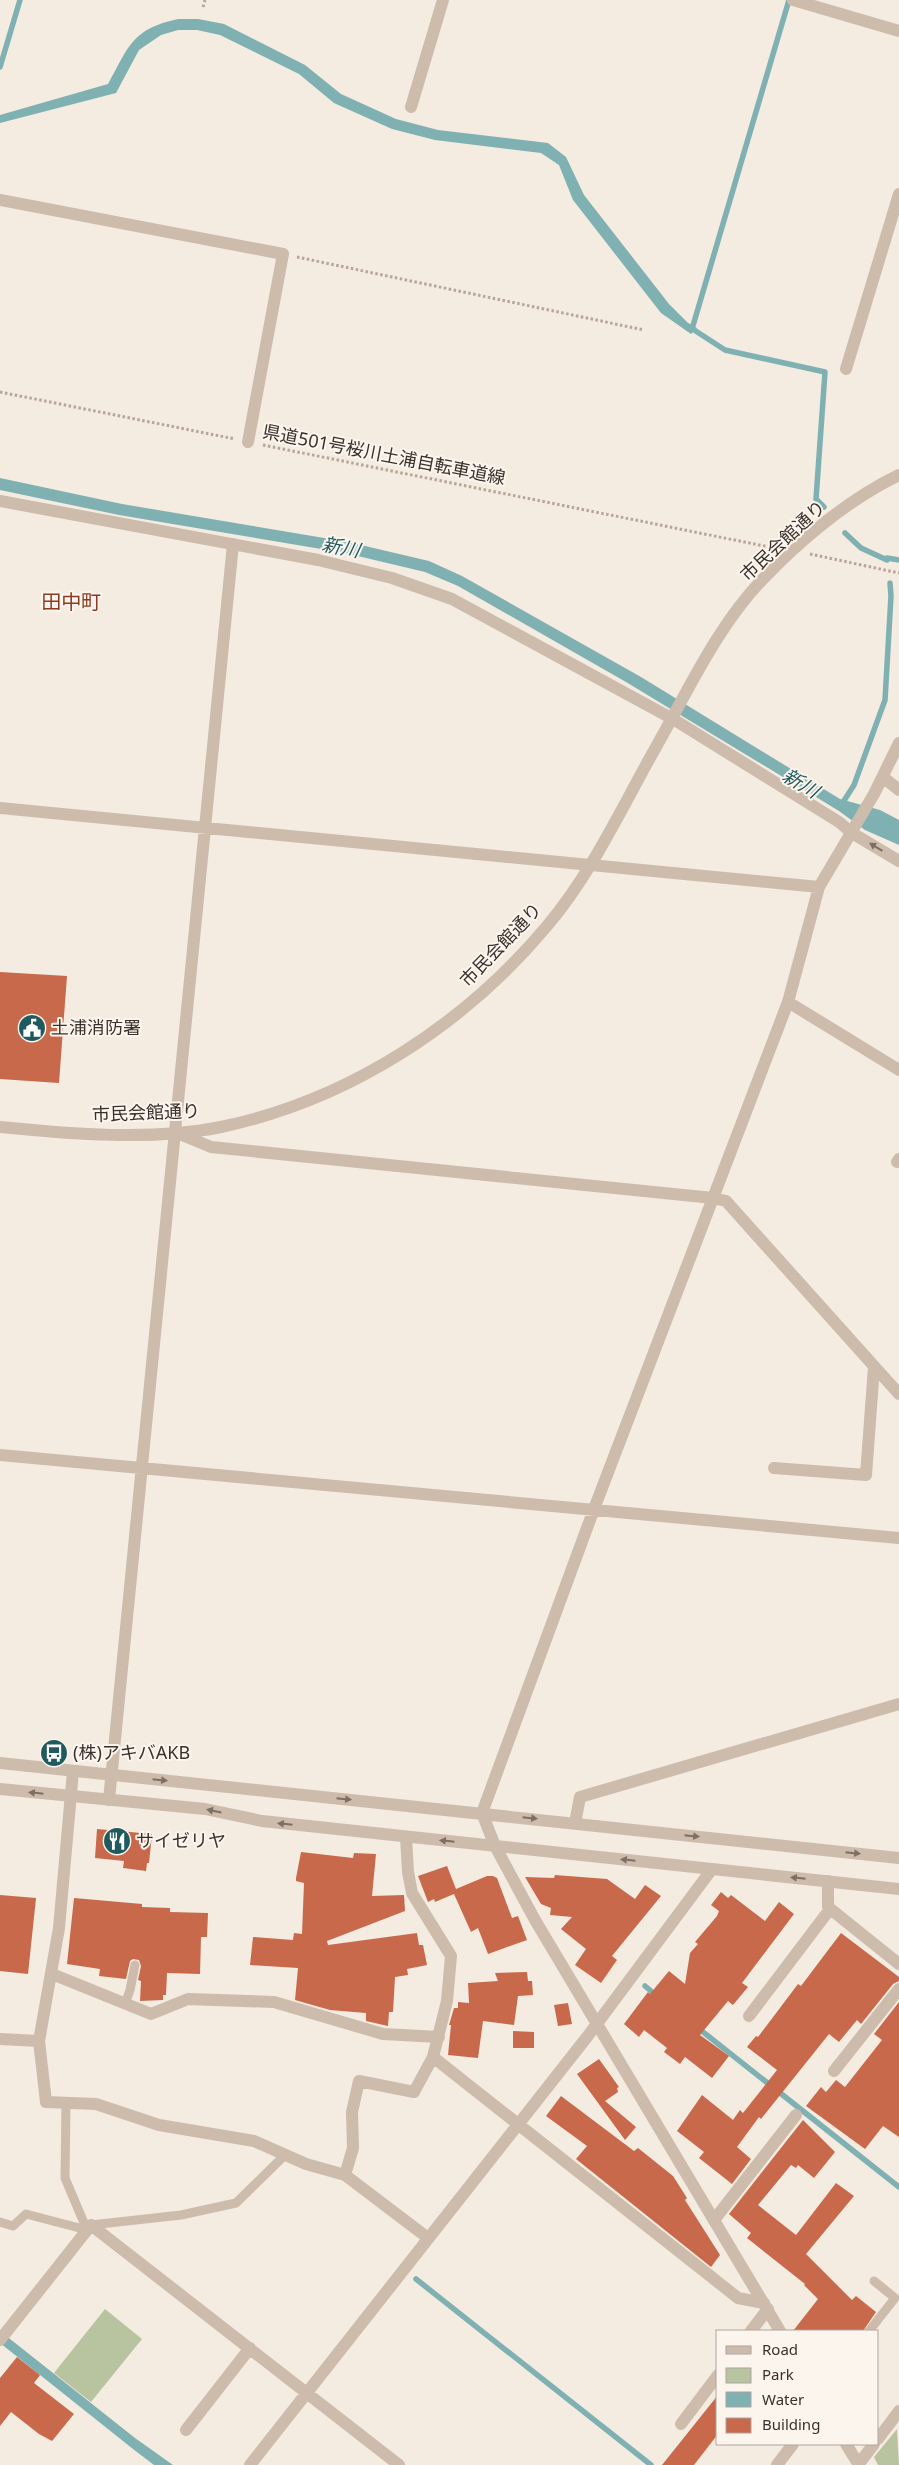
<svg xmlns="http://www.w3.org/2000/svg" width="899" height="2465" font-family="'Noto Sans','Noto Sans JP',sans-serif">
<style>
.green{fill:#b8c4a0}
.water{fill:#7fb0b2}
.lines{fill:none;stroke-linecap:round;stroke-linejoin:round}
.stream{stroke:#7fb0b2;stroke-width:5.5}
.building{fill:#c8694b}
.path{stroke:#b9a596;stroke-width:3;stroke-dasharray:2.5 2.5;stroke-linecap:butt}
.service{stroke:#cdbbac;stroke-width:9}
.minor{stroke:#cdbbac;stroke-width:12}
.tertiary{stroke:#cdbbac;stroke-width:12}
.oneway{fill:#7d6f65}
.labels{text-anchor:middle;stroke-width:4;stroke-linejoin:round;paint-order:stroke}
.street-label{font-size:18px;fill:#3b302b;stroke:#fbf5ee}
.poi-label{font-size:18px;fill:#3b302b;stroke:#fbf5ee;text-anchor:start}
.water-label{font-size:19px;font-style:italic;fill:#1f5a5e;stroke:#fbf5ee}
.quarter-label{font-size:20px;fill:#8c3b22;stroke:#fbf5ee}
</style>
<rect width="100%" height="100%" fill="#f4ebe1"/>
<!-- green -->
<path class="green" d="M105,2309L142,2339L91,2402L54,2373Z
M897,2429L899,2465H878L874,2457Z"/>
<!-- water -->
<path class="water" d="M178,19H198L224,24L305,65L341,94L396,119L438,130L548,143L566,157L584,195L669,304L690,325L697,328L691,334L661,313L573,200L559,165L541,153L435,140L392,129L334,103L299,74L220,35L197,30H178L161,35L139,50L116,93L0,123V115L108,84C129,46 132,29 178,19Z
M0,478L122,504L348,542L429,561L462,576L641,677L840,799L880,810L899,820V845L865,830L839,811L626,682L458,586L425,572L345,553L119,515L0,490Z
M0,2331L135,2438L173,2465H154L133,2449L0,2343Z"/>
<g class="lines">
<!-- stream -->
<path class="stream" d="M0,67L20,0
M688,326L725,350L825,372L816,499L824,507
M692,329L789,0
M845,533L861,548L887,560
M887,558L899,560
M840,807L854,785L885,700L891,596L890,583
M645,1986L657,1996
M698,2028L899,2187
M416,2279L651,2465"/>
</g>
<!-- building -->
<path class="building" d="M0,972L67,976L59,1083L0,1079Z
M97,1829L152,1834L149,1863H147L146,1871L123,1868L124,1861L95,1858Z
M301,1852L353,1858L354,1853L376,1854L372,1896L404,1895L405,1911L327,1941L328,1945L417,1933L419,1945H423L427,1965L407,1969L408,1975L395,1977L393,2012H389L388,2026L366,2021V2013L330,2010L295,2000L298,1968L250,1965L253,1937L293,1940L294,1933L302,1934L304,1883L296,1881V1878Z
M447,1866L456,1889L487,1876H493L497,1878L512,1918L518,1916L527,1940L488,1954L478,1928L471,1932L454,1894L435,1902L434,1899L428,1902L418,1876Z
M555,1875L607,1879L635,1899L645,1885L661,1896L612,1956L617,1960L601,1983L575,1965L586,1949L561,1929L572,1917L550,1915L551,1908L541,1904L525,1877L554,1878Z
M721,1892L728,1898L731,1895L765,1921L779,1902L794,1914L742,1983L748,1987L733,2005L728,2001L700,2035L729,2056L712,2078L685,2057L680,2064L664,2052L667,2048L644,2030L639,2037L624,2024L648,1992L650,1994L669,1971L685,1984L690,1953L698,1944L695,1942L717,1916L719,1911L711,1905Z
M0,1895L36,1898L28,1974L0,1971Z
M74,1898L142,1904V1907L170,1908V1912L208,1913L207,1937H201L200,1974L167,1973L166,1995H163V2000L140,2001L141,1981L138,1980L141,1966L139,1960L133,1959L130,1961L126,1979L99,1976L100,1969L67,1964Z
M841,1933L899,1977V1981L893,1984L861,2024L857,2020L839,2042L829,2034L761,2119L759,2117L737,2147L751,2159L732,2184L699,2158L704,2152L677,2131L702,2095L733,2120L740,2110L743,2113L777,2070L747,2047L756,2036L758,2037L798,1984L801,1986Z
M527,1972L528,1981H532L533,1995L518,1996L514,2025L483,2021L478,2058L448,2055L451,2025H449L454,2008H458V2002L469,2003L468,1983L498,1981L495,1973Z
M899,2002V2137L883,2126L865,2149L806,2106L821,2087L826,2092L836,2080L845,2087L882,2040L874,2034Z
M568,2003L572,2024L558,2026L554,2005Z
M513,2031L534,2032V2048H513Z
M599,2059L619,2087L617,2088L618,2092L605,2101L636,2127L625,2140L577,2074Z
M561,2096L634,2151L638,2148L673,2176L687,2198L685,2200L720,2255L711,2267L576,2159L587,2146L546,2116Z
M803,2120L835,2152L814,2178L798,2165L796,2168L791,2165L758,2205L796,2235L836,2183L854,2196L806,2254L852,2300L856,2296L876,2312L863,2331H793L818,2299L804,2285L805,2284L747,2238L751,2233L729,2214Z
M17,2357L40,2375L34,2383L74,2414L52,2441L39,2434L11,2412L0,2426V2378Z
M718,2395V2434L694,2465H662Z"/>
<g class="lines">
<!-- path -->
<path class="path" d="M203,7L205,0
M297,257L644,330
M0,392L235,439
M263,445L774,548
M810,554L899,573"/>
<!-- service -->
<path class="service" d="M125,2004L130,1990L135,1965
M66,2103L65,2178L87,2230
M0,2222L13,2226L26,2214L87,2230
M91,2225L181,2215L236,2203L286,2154
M869,2331L895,2298L874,2281"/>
<!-- minor -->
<path class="minor" d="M793,0L899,31
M411,107L443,0
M0,200L283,254L248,442
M846,369L899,194
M883,777L899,790
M0,808L819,887
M852,833L899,861
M788,1002L899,1070
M175,1132L211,1147L713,1198L726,1201L899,1394
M897,1162L899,1159
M0,1455L899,1538
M774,1468L866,1475L874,1367
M109,1800L233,544
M482,1813L594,1509L788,1002L819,887L874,794L899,743
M575,1823L580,1797L899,1704
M406,1837L408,1872L412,1893L451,1956L447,2001L433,2057L738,2298L764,2303
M828,1881V1907L899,1964
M52,1974L151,2014L188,1999L274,2002L383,2034L439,2037
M749,2016L830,1909
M0,2039L39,2041L59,1928L73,1771
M39,2041L46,2102L96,2104L159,2125L254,2141L306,2164L345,2175L428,2238
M834,2071L899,1989
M345,2175L353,2148L352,2112L359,2081L414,2092L433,2057
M714,2220L796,2115
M751,2331L768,2309
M0,2340L91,2225L399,2465
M681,2424L718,2375
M186,2430L250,2348
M878,2439L899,2411
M250,2465L587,2037L712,1869
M777,2465L793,2444
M858,2465L874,2444"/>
<!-- tertiary -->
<path class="tertiary" d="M0,501L318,560L392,578L452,599L673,719L839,822L852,833
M0,1127C69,1134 153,1141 221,1127C349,1100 464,1025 547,926C592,873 622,807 656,747C688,691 717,627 762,580C800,540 849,499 899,475
M0,1763L899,1858
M0,1789L205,1809L262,1821L899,1889
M482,1813L495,1846L535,1920L780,2331
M846,2444L859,2465"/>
</g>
<!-- one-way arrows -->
<defs><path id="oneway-solid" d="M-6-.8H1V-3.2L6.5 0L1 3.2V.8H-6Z" transform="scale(1.25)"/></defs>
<g class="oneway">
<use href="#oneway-solid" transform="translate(876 847) rotate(-149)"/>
<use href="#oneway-solid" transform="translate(160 1780) rotate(6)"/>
<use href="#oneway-solid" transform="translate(36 1793) rotate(-174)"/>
<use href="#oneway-solid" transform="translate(344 1799) rotate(6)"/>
<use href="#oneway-solid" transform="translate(214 1811) rotate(-168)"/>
<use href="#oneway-solid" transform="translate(530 1818) rotate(6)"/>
<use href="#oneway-solid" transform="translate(285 1824) rotate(-174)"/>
<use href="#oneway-solid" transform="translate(692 1836) rotate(6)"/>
<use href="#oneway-solid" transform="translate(447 1841) rotate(-174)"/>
<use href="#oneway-solid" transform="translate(853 1853) rotate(6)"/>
<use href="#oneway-solid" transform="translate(628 1860) rotate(-174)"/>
<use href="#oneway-solid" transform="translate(798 1878) rotate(-174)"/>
</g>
<!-- icons -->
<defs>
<g id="civic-disc" transform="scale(1.4375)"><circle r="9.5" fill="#1f5a5e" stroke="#fbf5ee"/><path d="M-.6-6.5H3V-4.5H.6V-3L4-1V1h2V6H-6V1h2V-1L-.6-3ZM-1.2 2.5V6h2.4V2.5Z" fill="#fff"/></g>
<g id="bus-disc" transform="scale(1.4375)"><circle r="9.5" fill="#1f5a5e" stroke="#fbf5ee"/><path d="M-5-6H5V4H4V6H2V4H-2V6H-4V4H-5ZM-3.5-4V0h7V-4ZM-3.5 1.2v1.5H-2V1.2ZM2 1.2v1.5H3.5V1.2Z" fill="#fff"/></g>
<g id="restaurant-disc" transform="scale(1.4375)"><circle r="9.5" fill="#1f5a5e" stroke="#fbf5ee"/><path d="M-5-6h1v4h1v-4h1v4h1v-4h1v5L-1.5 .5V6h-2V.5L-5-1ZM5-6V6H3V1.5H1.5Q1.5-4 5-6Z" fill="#fff"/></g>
</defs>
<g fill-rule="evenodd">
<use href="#civic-disc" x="32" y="1028"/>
<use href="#bus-disc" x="54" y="1753"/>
<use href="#restaurant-disc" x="117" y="1841"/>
</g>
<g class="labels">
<!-- street labels -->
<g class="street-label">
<text transform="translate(384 455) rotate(11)" y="6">県道501号桜川土浦自転車道線</text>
<text transform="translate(783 541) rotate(-43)" y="6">市民会館通り</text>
<text transform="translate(501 945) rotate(-46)" y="6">市民会館通り</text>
<text transform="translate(146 1113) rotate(-2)" y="6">市民会館通り</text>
</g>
<!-- poi labels -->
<g class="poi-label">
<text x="51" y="1034">土浦消防署</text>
<text x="73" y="1759">(株)アキバAKB</text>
<text x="136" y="1847">サイゼリヤ</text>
</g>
<!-- water labels -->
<g class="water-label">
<text transform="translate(341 547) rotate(11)" y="7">新川</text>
<text transform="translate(801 783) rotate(31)" y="7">新川</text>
</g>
<!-- quarter labels -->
<g class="quarter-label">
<text x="71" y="609">田中町</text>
</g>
</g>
<!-- legend -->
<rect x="716" y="2330" width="162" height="115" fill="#fbf5ee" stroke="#aea6a0"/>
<rect x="726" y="2346" width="25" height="8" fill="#cdbbac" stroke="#aea6a0"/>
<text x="762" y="2355" font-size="15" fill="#3b302b">Road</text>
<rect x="726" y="2368" width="25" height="15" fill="#b8c4a0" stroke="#aea6a0"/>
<text x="762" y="2380" font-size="15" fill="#3b302b">Park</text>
<rect x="726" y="2392" width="25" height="15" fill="#7fb0b2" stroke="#aea6a0"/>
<text x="762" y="2405" font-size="15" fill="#3b302b">Water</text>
<rect x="726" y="2418" width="25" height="15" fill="#c8694b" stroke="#aea6a0"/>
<text x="762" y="2430" font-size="15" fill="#3b302b">Building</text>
</svg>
